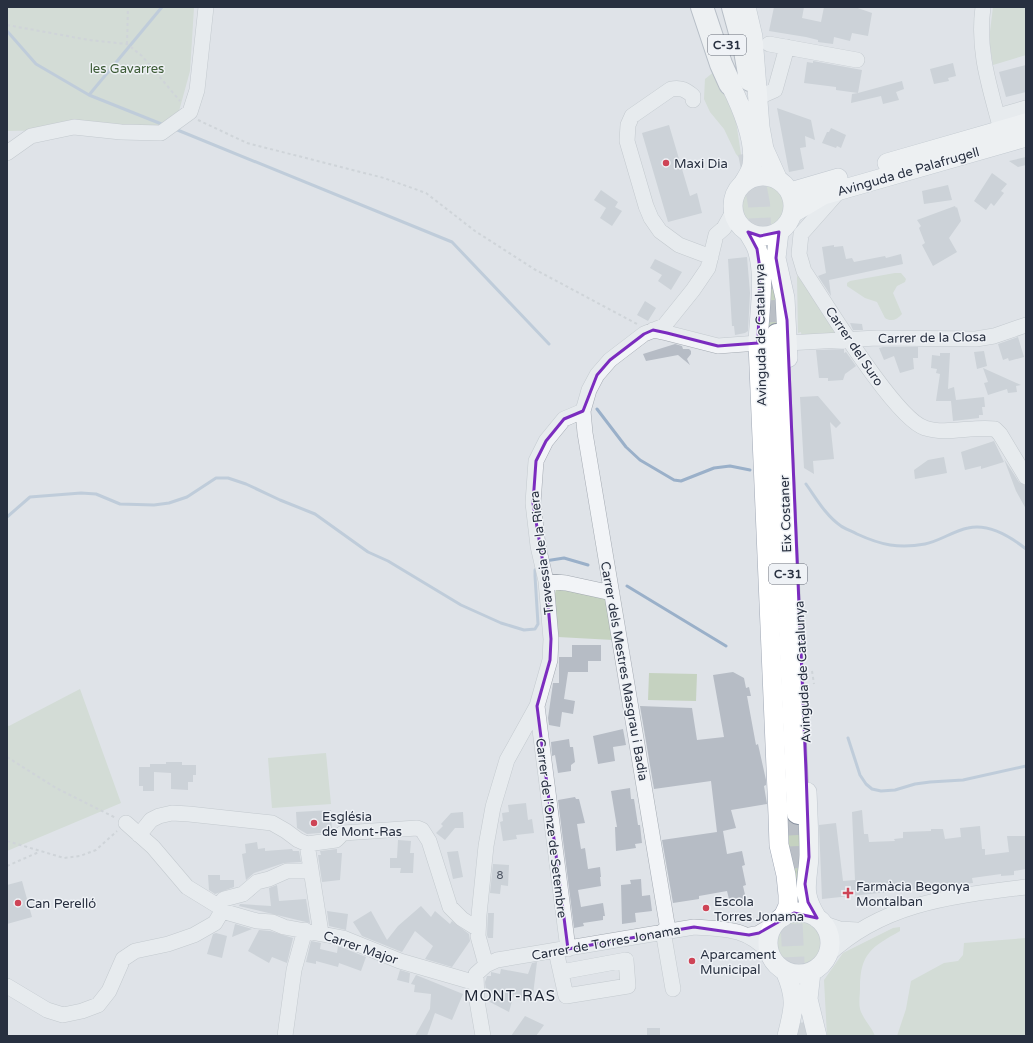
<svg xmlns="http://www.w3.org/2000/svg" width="1033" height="1043" font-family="'Varela Round',sans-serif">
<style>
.green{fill:#c5d2c0}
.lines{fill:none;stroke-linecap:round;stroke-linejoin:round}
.stream{stroke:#9ab0c9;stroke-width:3}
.building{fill:#b6bcc5}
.highway-tunnel{stroke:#babfc6;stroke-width:22;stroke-dasharray:22 11;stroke-linecap:butt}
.minor-casing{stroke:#a4aab2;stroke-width:16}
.major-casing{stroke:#9fa7b4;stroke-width:20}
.highway-casing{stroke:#87909f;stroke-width:24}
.path{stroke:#bdc1c7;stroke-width:2;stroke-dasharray:3 3;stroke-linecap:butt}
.minor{stroke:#f2f4f7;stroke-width:15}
.major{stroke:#fff;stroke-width:19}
.highway{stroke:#fff;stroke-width:22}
.marked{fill:none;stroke:#7b2cbf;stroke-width:3;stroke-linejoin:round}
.poi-dot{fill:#ce4456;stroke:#eff2f6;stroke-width:1.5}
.labels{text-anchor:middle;stroke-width:3;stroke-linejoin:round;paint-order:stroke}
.number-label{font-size:11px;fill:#4c5361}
.shield{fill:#eff2f6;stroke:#646a77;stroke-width:1}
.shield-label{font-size:12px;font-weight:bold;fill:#283040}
.park-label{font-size:13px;fill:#3c5b35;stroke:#eff2f6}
.poi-label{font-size:13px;fill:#283040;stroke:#eff2f6;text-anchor:start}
.street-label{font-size:13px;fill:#283040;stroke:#eff2f6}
.quarter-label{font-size:15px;letter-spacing:1px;fill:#1a2130;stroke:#eff2f6}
</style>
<rect width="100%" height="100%" fill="#dfe3e8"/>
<!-- green -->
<path class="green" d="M7,7H194L190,71L176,122L161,128L7,131Z
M993,7H1026V55L993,65L989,40Z
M715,71L735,115L742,161L736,154L724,129L710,112L704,99L705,79Z
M738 206a25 25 0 1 1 50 0a25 25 0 1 1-50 0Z
M771,253L781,336L762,329Z
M895,273H901L906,279L905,282L897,286L893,293L902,314C897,320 891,322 885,318L877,302L865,298L847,286V283L850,281Z
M797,276L803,279L835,332L834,335L802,339L801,332L798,333Z
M557,586L602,597L606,600L613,640L558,637L554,597Z
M649,673L697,674L696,701L648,700Z
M80,689L121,803L7,851V725L9,726Z
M326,753L331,804L272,808L268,758Z
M802,812L800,896L793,897L782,813Z
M774 944a24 24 0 1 1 48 0a24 24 0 1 1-48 0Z
M900,927V931C872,947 860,953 860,988C860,996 858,1005 861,1012C865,1021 872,1028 875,1036H827L824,980L843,953L893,928Z
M1026,938V1036H897L906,1009L911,981L944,963L958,961L963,955L964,943Z"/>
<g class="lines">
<!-- stream -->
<path class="stream" d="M7,31L36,64L89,95L164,125
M89,95L162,7
M175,129L452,242L549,344
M597,409L626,447L640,460L674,480L681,481L714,468L730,466L750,470
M806,484C816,498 826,516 841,526C845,529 852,531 857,534C881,545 899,549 925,544C940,541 953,531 968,528C989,523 1011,537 1026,549
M7,517L30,497L81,493L96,494L120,504L154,505L169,503L187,497L216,478H228L246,484L280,500L315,514L368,552L388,561L461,605L501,623L524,630L535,629L538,624L535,576V570L538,567
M545,561L564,558L588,565
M627,586L726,646
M848,738L860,775L866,784L872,789L881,791L895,790L915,784L930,782L963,780L1026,766"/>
</g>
<!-- building -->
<path class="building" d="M774,7H804L802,18L821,22L824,7H855L872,13L868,36L852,33L850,41L834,37L833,44L818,42V40L806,37L769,31Z
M813,61L862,70L858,93L902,81L904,89L896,92L899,100L883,104L881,96L851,103L852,94L858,93L836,90V87L804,83L807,62L813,63Z
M953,63L956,76L948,78L949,81L934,84L930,69Z
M1026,65V92L1006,97L999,72Z
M777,108L811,120L815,140L805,136L806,147L800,148L804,169L789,172Z
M669,125L690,196L697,193L702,213L668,222L642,133Z
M831,128L846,135L841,148L837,146L836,148L822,143L827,132H829Z
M1026,157V165L1018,167L1009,161Z
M992,173L1007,184L1001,191L1004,193L994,206L991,203L986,210L974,201Z
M948,185L952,200L924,204L922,191Z
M601,190L618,202L615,207L622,211L612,226L600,218L606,208L594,200Z
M955,206L956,208L957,207L961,221L949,238L957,252L933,266L922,245L925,243L919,228L921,226L917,220Z
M834,245V247L843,246L846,259L852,258L854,262L885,256L886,258L901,254L903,264L829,280L831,296L818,276L826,273L822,247Z
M747,257L750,293L748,331L745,333L735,335L734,326H732L728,259Z
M655,259L682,272L671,290L658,281L662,275L650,268Z
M645,301L656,308L648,321L637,315Z
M850,323L862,324L863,330H853Z
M1018,337L1024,357L1009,361L1008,358L1003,360L998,344Z
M675,344L682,346L683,349H689L691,351V354L687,359L690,365L678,355L646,361L643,354Z
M883,347H918V358H913L914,369L900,373L894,356L884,360L879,348Z
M844,349V353L846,352L856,366L845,374L843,380L828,381V378H819L816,350Z
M984,351L987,366L977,369L974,352Z
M940,353H950L948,389L954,387L956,400L984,397L985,407H982L983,415H979V418L953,421L951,401H936L940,374L936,373L937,369L931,368L932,355L940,356Z
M983,368L1021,385L1016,386L1017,392L1008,393L1007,389L988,395L984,383L988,382Z
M818,396L841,423L836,428L830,422L834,459L813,461L814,474L804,468L800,397Z
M994,441L1004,462L981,469V466L965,470L961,452Z
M944,457L947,473L915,479L914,470L928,460Z
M1004,459L1019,482L1026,486V509L1016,491Z
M572,645H601V661H588V672H568L564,699L575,701L573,714L562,712L560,727L549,725L548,718L553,683H559V657H572Z
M733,672L744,678L746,688L749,687L751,696H747L756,745L758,744L766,780V785L764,786L767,804L731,810L736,828L723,831L727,854L742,851L745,865L742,866L746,885L743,886L746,899L734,902V898L729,899L727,891L699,896V899L673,903L662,840L717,832L711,781L654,789L640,706L692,708L697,740L724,737L713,675Z
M623,729L626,745L613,747L615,761L598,764L593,736Z
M569,739L570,747H573L575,762L571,765V771L558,773L555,755L552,756L551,742Z
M166,762H182V765H196V775H193V782H188V790L171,789V773L154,772V791H143V786H139V767H150V764H166Z
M630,788L631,799H634L638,825H640L642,843L635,844L636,848L616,851L615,827H617L611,791Z
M575,797L576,799H579L585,823L577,824L581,849L585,848L588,869L600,867L601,877H600L601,886L578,890L581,907L603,903L605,916H603V920L583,923L584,926L574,928L558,800Z
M526,803L528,820L532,819L534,833L516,835L517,839L503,841L500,822L503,821L502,813L509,812L508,805Z
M331,810L332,832L307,834L297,828L296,812Z
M862,810L864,834H868L869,842L895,841L894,839L903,838V832L931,831V829H943L945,839L961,837L960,828L980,826L982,849H985V855L1009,852L1007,836H1026V869L1014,871V875L1001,876V874L972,878L973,883L822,899L819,825L836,823L843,881L855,880L852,812Z
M463,812L464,828H455L445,840L436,833L443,826L441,824L451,813Z
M398,840L411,841L410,853H414L413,873H400L401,868H390V858H397Z
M257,842L258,849L265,848V851L292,849L293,851H299L301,862L284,863L254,873L246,880L242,854L246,853L245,844Z
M337,849V853H342L340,880L322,882L318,855H321L320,851Z
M458,851L463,877L453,879L447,852Z
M493,864L509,865L508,886L501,885L500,894L490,893Z
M208,875H220V880H234V887L215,894L209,890Z
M641,879L642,896L650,895L652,911L635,913L636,922L622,924L621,885L631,884L630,880Z
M22,881L32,917L7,924V885Z
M277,885L279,901L306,899L310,923L239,906L240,904L271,906L269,888Z
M421,906L431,917L435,911L450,924L452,921L469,934L470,941L452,967L425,959L433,946L415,931L402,952L362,936L353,922L371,911L387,940L398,926Z
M327,911L348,914L346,930L329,926Z
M488,913H494L493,938H488L487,935Z
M235,924L252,929L232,937Z
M259,930L270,931L293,938L287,963L272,957L269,963L248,951Z
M216,933L227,936L222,958L207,954L213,934Z
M311,941L321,943L320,949L337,953L338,946L366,957L361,971L339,963L338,967L316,961V964L306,962Z
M537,962L532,1003L514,994L509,1012L488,1001L492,995L486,991L485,982L487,976H491V972L500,974L501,969L528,974L532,963Z
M400,970L410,973L409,983L397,980Z
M416,975L463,994L452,1020L435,1013L427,1036H415L430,1009L431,994L414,992L415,985L411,984Z
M525,1016L544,1025L536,1036H511Z
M647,1028H660V1036H647Z"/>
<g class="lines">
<!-- highway-tunnel -->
<path class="highway-tunnel" d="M749,153L759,204L762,263
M774,267L777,335
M798,813L801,887
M790,891L797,1036"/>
<!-- minor casing -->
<g class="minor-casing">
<path id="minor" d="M983,7C977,52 990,87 1001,130
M769,44L857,60
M759,97L775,90L787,47
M693,100V96C686,90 681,87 671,89L632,116L628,125L627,141L646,206L651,218L660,231L679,245L711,257
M998,116L1026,108
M7,153L31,136L74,127L121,132L161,133L190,112L197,90L206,7
M840,190L801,234L799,254L804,271C825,302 895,419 925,428C946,435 972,426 995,429L1000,434L1026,477
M653,330L667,333L718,346L758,343
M787,343L877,338L976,339L994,336L1026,325
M546,581L566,583L612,593
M537,706L568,949
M126,823L153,847L187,887L218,906L222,911L257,921L272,922L284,927L343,938L400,961L476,983
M139,835L151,820L159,816L172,813L189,814L272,823L286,831L298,840L307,844L321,933
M307,844L336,840L343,833L417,828L422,830L429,841L450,907L462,919L478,929
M218,906L224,899L243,894L257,882L269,879L287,871H311
M822,923L840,929L857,930
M668,930L585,433L583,411L589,390L597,375L610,360L644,334L664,326L693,290L708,268L716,235L724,228L733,212
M663,931L673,989
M749,935L759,933L776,923
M556,951L566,996L628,986L626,960L561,972
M828,955C884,902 954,896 1026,887
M486,965L478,936L479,915L486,846L493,807L507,760L537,706L550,660L551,639L546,581L538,546L533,503L536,461L546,441L564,419L583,411
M7,986L47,1010L63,1015L82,1011L98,1005L109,991L123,959L135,951L168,944L194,935L215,923L222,911
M285,1036L294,970L305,930
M483,1036L477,1001L476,974L486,965L497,960L694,927C727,929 746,928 770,953"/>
</g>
<!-- major casing -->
<g class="major-casing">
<path id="major" d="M746,7L753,37L760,127L764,149L778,180
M730,84C741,106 756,140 752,165C751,171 747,177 744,182
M887,163L1026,123
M733 206a30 30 0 1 1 60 0a30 30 0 1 1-60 0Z
M790,192L838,178
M793,213L823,195L1026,137
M748,232C751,238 755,243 757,249C766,276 759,315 758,343L778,815L779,845L786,875L788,895V906L783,917
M779,232L776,258L785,298L788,358
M807,792C808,813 809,834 809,855C808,883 800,891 817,918
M768 943a31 31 0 1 1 62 0a31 31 0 1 1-62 0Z
M785,971C797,998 794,1009 787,1036
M811,972L808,999L817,1036"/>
</g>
<!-- highway casing -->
<g class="highway-casing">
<path id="highway" d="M702,7L721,64L730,84
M733,7L745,51L750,80
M777,335L798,813"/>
</g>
<!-- path -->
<path class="path" d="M7,25L89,40L127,44L142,56L180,101
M127,44L128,7
M198,120L247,143L384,178L426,193L475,231L534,269L637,324
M812,671L814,684
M7,757L56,788L116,818
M7,841L64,858L80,856L96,850L117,831
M7,866L39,852"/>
<!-- minor -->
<use href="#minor" class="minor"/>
<!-- major -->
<use href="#major" class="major"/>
<!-- highway -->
<use href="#highway" class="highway"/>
</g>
<!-- marked area -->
<path d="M0 0H1033V1043H0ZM748,232L760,236L779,232L776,258L787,320L806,771L809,857L805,884L808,902L817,918L794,913L759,933L749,935L694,927L568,949L537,706L550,660L551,639L546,581L533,503L536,461L546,441L564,419L583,411L597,375L610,360L644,334L653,330L667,333L718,346L758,343L760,269L757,249Z" fill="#dfe3e8" fill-opacity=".55" fill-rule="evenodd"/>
<path class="marked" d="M748,232L760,236L779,232L776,258L787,320L806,771L809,857L805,884L808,902L817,918L794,913L759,933L749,935L694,927L568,949L537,706L550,660L551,639L546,581L533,503L536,461L546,441L564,419L583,411L597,375L610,360L644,334L653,330L667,333L718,346L758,343L760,269L757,249Z"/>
<!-- markers -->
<g class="poi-dot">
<circle cx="666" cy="163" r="4"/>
<circle cx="314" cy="823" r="4"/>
<path d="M846 887h4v4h4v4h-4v4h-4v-4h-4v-4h4z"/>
<circle cx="18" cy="903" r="4"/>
<circle cx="706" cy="908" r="4"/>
<circle cx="692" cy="961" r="4"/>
</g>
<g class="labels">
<!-- number labels -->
<g class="number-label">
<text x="500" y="879">8</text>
</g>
<!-- shield labels -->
<g class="shield">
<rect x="708" y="35" width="38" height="20" rx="3"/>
<rect x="769" y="564" width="38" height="20" rx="3"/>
</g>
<g class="shield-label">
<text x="727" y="49">C-31</text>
<text x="788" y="578">C-31</text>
</g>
<!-- park labels -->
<g class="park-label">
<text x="127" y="73">les Gavarres</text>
</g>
<!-- poi labels -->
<g class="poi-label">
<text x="674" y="168">Maxi Dia</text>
<text x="322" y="821">Església<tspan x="322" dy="15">de Mont-Ras</tspan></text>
<text x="856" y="891">Farmàcia Begonya<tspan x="856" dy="15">Montalban</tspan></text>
<text x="714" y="906">Escola<tspan x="714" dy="15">Torres Jonama</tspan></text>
<text x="26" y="908">Can Perelló</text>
<text x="700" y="959">Aparcament<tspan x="700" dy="15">Municipal</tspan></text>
</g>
<!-- street labels -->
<g class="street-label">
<text transform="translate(908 171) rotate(-16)" y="5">Avinguda de Palafrugell</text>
<text transform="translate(760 335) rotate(-91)" y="5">Avinguda de Catalunya</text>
<text transform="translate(932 337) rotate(-1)" y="5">Carrer de la Closa</text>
<text transform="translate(855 346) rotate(56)" y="5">Carrer del Suro</text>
<text transform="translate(785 514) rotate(-92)" y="5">Eix Costaner</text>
<text transform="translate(541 553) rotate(-97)" y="5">Travessia de la Riera</text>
<text transform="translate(625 671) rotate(80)" y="5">Carrer dels Mestres Masgrau i Badia</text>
<text transform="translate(802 672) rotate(-93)" y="5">Avinguda de Catalunya</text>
<text transform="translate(552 828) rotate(83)" y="5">Carrer de l'Onze de Setembre</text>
<text transform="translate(606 942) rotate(-10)" y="5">Carrer de Torres Jonama</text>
<text transform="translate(361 947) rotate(19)" y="5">Carrer Major</text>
</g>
<!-- quarter labels -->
<g class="quarter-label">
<text x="510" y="1001">MONT-RAS</text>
</g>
</g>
<!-- border -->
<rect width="1033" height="1043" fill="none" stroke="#283040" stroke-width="16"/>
</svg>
